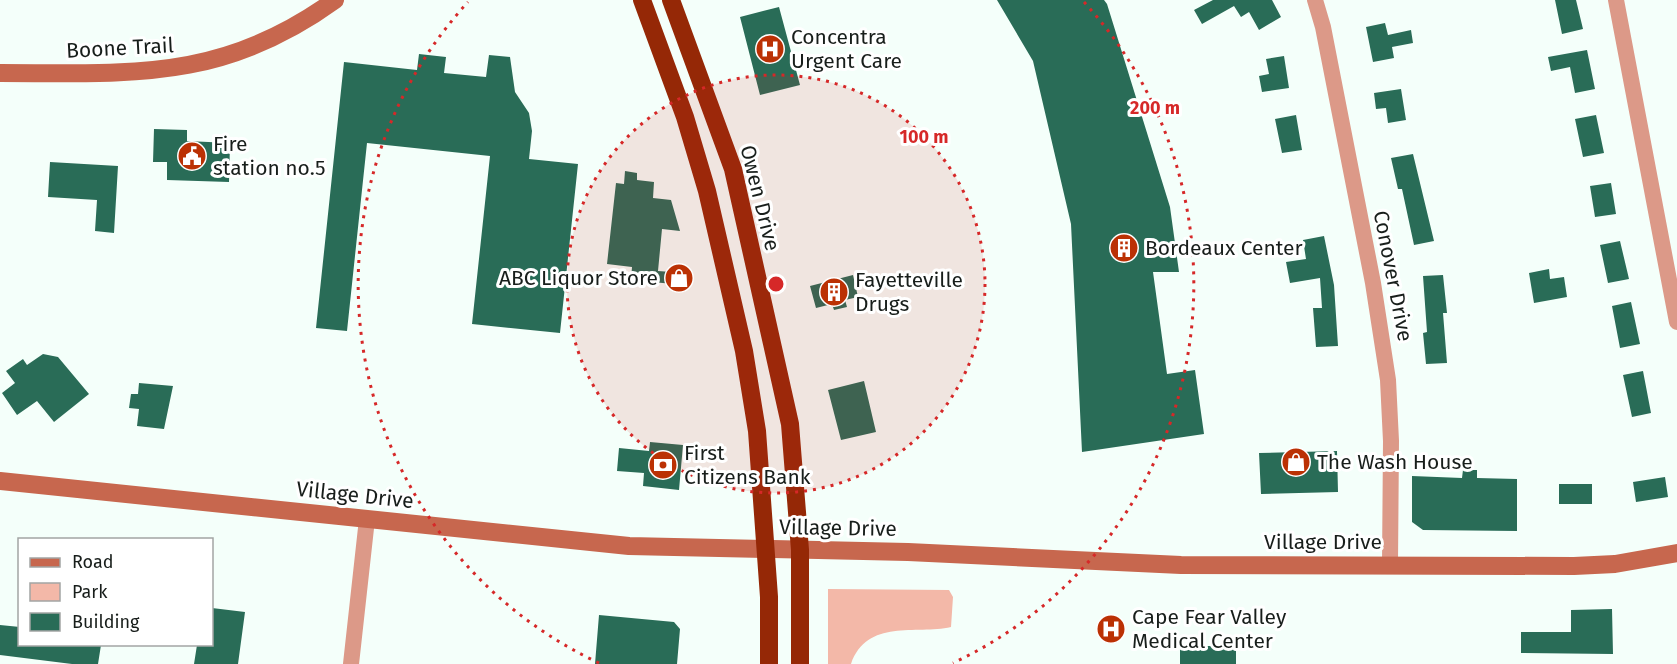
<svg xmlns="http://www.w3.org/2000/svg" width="1677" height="664" font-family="'Fira Sans',sans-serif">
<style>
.green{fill:#f3b8a8}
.building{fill:#296c57}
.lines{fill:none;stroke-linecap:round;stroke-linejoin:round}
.street{stroke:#dc9988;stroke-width:16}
.secondary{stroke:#c7674e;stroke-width:18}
.highway{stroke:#952806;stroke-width:18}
.ring{fill:none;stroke:#d62828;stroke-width:3;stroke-dasharray:3 6}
.labels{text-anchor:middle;stroke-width:6;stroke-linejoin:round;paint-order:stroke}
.poi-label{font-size:21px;fill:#181e1b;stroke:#fff;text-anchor:start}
.street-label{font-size:21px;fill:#181e1b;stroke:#fff}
.centre{fill:#d62828;stroke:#fff;stroke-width:3}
.ring-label{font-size:18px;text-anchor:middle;font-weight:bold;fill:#d62828;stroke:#fff;stroke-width:6;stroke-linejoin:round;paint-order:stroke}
</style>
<rect width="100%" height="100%" fill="#f4fffa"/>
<!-- green -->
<path class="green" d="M828,589L949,590L953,597L951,627C916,635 867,618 851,664H828Z"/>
<!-- building -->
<path class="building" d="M997,0H1104L1107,4L1170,207L1179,272H1153L1167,374L1195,370L1204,434L1082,452L1071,224L1033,61Z
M1213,0H1272L1281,17L1259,30L1249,12L1241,17L1234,6L1202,24L1194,10Z
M1555,0H1576L1583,29L1562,34Z
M779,7L800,85L760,95L740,17Z
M1385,23L1388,35L1411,30L1413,43L1392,47L1394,58L1373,62L1366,27Z
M1587,50L1595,89L1575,93L1570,67L1551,71L1548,57Z
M419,54L446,57L444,73L486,77L489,55L510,57L515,92L529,113L532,131L529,159L578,164L560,333L472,324L490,156L367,143L347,331L316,328L344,62L417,70Z
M1284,56L1289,88L1262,92L1259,76L1269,74L1266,59Z
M1401,89L1406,120L1388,123L1386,108L1376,109L1374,93Z
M1296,115L1302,150L1282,153L1275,119Z
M1596,115L1604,153L1583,157L1575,119Z
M154,129L187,130V141L230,143L229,182L167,180V162H153Z
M1413,154L1434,241L1414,245L1402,189H1398L1391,158Z
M50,162L118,166L114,233L95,231L97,200L48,197Z
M625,171L637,173V180L654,182L653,198L671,200L680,231L662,229L658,271L685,273L684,285L631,280L632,267L607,264L616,183L624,184Z
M1611,183L1616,214L1595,217L1590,186Z
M1324,236L1334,285L1338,346L1316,347L1313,308H1322L1320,278L1290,283L1286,262L1306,259L1303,240Z
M1620,241L1629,279L1608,283L1600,245Z
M1549,269L1550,279L1564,277L1567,297L1534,303L1529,273Z
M853,275L858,297L845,300L847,307L834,310L832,304L816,308L810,286Z
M1443,275L1447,313H1443L1447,363L1426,364L1423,333L1427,332L1423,276Z
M1631,302L1640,344L1620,348L1612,306Z
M43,354L58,357L89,394L54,422L37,401L17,415L2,393L15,383L6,371L23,359L27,365Z
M1643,371L1651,413L1632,417L1623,375Z
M864,381L876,432L841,440L828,390Z
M139,383L173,386L164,429L137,426L139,409L129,408L131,394H138Z
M650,442L683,445L679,490L643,486L644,473L617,471L619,448L649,451Z
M1337,451L1338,492L1261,494L1259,453Z
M1463,470H1477V478L1517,479V531L1423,530L1412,522V476L1462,478Z
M1665,477L1668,497L1636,502L1633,482Z
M1559,484H1592V504H1559Z
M212,608L245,612L238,664H194L197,645H212Z
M1612,609L1613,654L1521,653V632H1571V610Z
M599,615L674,622L680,629L677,664H595Z
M0,625L20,627V645H101L98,664H72L0,655Z
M1180,646H1236V664H1180Z"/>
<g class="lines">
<!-- street -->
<path class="street" d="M1315,0L1323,27L1373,283L1388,380L1391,441L1390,564
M1616,0L1677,322
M351,664L367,519"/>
<!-- secondary -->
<path class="secondary" d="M0,73C131,73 222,82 335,0
M0,481L629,546L908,552L1181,565L1574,566L1615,564L1677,553"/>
<!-- highway -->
<path class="highway" d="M642,0L685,117L707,191L744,351L757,431L769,597V664
M671,0L733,169L790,424L800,550V664"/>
</g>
<!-- distance rings -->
<circle cx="776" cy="284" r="209" fill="#d62828" fill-opacity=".12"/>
<g class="ring">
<circle cx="776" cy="284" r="209"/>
<path d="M599 663A418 418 0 0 1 468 2M1084 2A418 418 0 0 1 953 663"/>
</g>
<!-- icons -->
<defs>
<g id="hospital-disc" transform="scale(1.5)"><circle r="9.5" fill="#bb3104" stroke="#fff"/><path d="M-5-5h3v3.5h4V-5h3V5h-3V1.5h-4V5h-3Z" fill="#fff"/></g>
<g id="civic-disc" transform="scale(1.5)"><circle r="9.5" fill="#bb3104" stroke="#fff"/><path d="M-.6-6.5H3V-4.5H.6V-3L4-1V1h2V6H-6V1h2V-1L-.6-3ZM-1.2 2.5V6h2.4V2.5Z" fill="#fff"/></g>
<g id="building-disc" transform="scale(1.5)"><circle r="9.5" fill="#bb3104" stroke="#fff"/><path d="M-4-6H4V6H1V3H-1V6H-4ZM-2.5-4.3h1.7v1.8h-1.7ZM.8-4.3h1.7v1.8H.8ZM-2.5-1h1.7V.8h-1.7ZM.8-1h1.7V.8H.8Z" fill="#fff"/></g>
<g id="shop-disc" transform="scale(1.5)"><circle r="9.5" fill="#bb3104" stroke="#fff"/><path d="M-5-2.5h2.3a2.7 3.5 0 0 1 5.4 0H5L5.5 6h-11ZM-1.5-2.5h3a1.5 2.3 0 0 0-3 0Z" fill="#fff"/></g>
<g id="bank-disc" transform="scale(1.5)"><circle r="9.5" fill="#bb3104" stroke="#fff"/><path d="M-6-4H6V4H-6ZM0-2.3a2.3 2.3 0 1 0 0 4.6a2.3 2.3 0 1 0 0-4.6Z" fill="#fff"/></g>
</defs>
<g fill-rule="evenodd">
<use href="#hospital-disc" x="770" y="49"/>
<use href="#civic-disc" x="192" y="156"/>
<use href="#building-disc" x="1124" y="248"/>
<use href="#shop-disc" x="679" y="278"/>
<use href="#building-disc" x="834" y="292"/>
<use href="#shop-disc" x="1296" y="462"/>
<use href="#bank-disc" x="663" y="465"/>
<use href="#hospital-disc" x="1111" y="629"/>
</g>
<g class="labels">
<!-- poi labels -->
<g class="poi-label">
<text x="791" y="44">Concentra<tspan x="791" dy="24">Urgent Care</tspan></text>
<text x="213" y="151">Fire<tspan x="213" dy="24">station no.5</tspan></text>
<text x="1145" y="255">Bordeaux Center</text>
<text x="658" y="285" text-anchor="end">ABC Liquor Store</text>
<text x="855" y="287">Fayetteville<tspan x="855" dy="24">Drugs</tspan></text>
<text x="684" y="460">First<tspan x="684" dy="24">Citizens Bank</tspan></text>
<text x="1317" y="469">The Wash House</text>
<text x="1132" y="624">Cape Fear Valley<tspan x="1132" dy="24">Medical Center</tspan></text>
</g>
<!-- street labels -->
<g class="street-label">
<text transform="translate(120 48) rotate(-3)" y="7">Boone Trail</text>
<text transform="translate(760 198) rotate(76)" y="7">Owen Drive</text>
<text transform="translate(1393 276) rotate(79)" y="7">Conover Drive</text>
<text transform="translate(355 495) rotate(6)" y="7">Village Drive</text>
<text transform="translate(838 528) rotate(1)" y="7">Village Drive</text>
<text x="1323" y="549">Village Drive</text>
</g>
</g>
<circle cx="776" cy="284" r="9" class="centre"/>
<g class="ring-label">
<text x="1155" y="114">200 m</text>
<text x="924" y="143">100 m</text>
</g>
<!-- legend -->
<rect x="18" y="538" width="195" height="108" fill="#ffffff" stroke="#a3a5a4" stroke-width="1.5"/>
<rect x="30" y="558" width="30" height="9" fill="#c7674e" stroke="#a3a5a4" stroke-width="1.5"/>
<text x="72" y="568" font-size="18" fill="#181e1b">Road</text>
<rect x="30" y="583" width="30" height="18" fill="#f3b8a8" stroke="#a3a5a4" stroke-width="1.5"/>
<text x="72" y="598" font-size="18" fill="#181e1b">Park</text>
<rect x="30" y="613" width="30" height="18" fill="#296c57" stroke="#a3a5a4" stroke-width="1.5"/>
<text x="72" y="628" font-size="18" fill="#181e1b">Building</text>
</svg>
